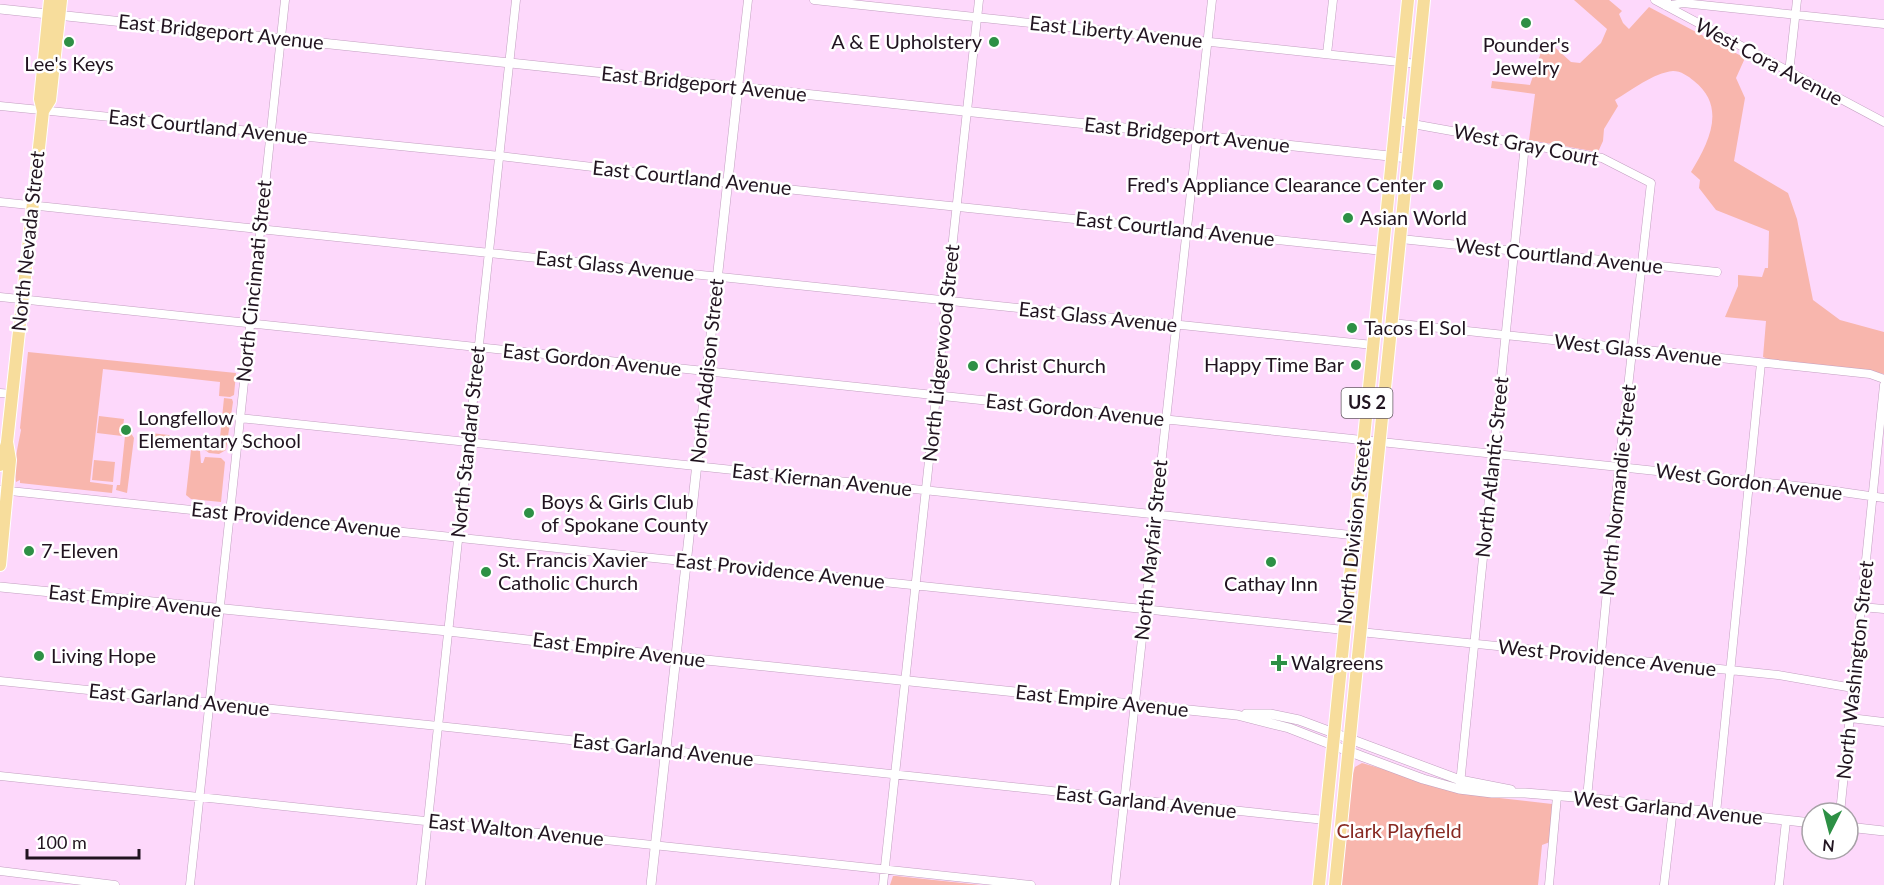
<svg xmlns="http://www.w3.org/2000/svg" width="1884" height="885" font-family="Lato,sans-serif">
<style>
.green{fill:#f8b6ad}
.lines{fill:none;stroke-linecap:round;stroke-linejoin:round}
.minor-casing{stroke:#c29fc0;stroke-width:9}
.tertiary-casing{stroke:#c29fc0;stroke-width:10}
.primary-casing{stroke:#fff;stroke-width:14}
.minor{stroke:#fff;stroke-width:8}
.tertiary{stroke:#fff;stroke-width:9}
.primary{stroke:#f7dd9c;stroke-width:12}
.poi-dot{fill:#2d9045;stroke:#fff;stroke-width:2}
.labels{text-anchor:middle;stroke-width:5;stroke-linejoin:round;paint-order:stroke}
.shield{fill:#fff;stroke:#645a63;stroke-width:1.5}
.shield-label{font-size:18px;font-weight:bold;fill:#211420}
.street-label{font-size:20px;fill:#211420;stroke:#fff}
.poi-label{font-size:20px;fill:#211420;stroke:#fff;text-anchor:start}
.park-label{font-size:20px;fill:#882a23;stroke:#fff}
</style>
<rect width="100%" height="100%" fill="#fdd8fb"/>
<!-- green -->
<path class="green" d="M1574,0H1609L1622,11L1619,14L1623,23L1629,29L1649,7L1745,58L1736,78L1745,98L1734,161L1788,193L1797,219L1813,300L1840,320L1884,332V374L1768,359L1763,357L1766,321L1725,317L1738,286V275L1762,277L1765,268H1768L1769,231L1716,210L1699,188L1700,180L1691,172C1709,142 1727,107 1694,81C1688,76 1681,71 1673,71C1653,73 1632,90 1615,100L1618,106L1604,129L1603,141L1598,152L1529,140L1535,94L1491,88L1492,81L1530,85L1543,46L1547,40L1571,62L1580,63L1601,43L1607,29Z
M28,352L236,373L234,395L230,397L219,396L220,382L103,369L90,482L113,485L112,493L20,483V480L16,482C13,465 18,446 21,430L20,428Z
M224,398L232,399L233,402L226,450L219,454L209,453L205,450L204,447L219,448Z
M99,416L124,419L122,436L97,433Z
M126,426L129,427V430L134,438L127,493L116,490L117,485H120Z
M141,432L169,435L174,439V447L140,445Z
M191,450L200,451L201,463H203L205,457L221,458L225,462L221,502L191,499L186,495Z
M94,460L115,462L113,482L92,480Z
M1362,763L1473,795L1552,804L1550,842L1542,845L1538,885H1340L1351,779L1355,767Z
M893,876H896L981,885H890Z"/>
<g class="lines">
<!-- minor casing -->
<g class="minor-casing">
<path id="minor" d="M814,0L1418,64
M1655,0L1884,122
M1667,0L1666,6L1683,3L1884,24
M1327,54L1333,0
M1789,73L1797,0
M738,88L748,0
M0,106L500,156L728,183L1383,251
M1396,121L1602,158L1651,183L1619,467L1587,798
M0,202L1373,345
M1401,239L1717,272
M0,297L1619,467L1814,488L1884,498
M1392,323L1870,374L1884,379
M0,393L12,394
M239,418L1370,537
M0,490L1344,630
M1861,607L1884,609
M1360,632L1778,675L1853,688
M0,681L438,726L1325,820
M1850,718L1884,722
M0,776L1031,885
M1460,784L1525,144
M1716,813L1761,363
M1840,813L1884,385
M0,871L115,885
M190,885L285,0
M421,885L516,0
M883,885L979,0
M1115,885L1212,0
M1549,885L1557,796
M1664,885L1673,808
M1779,885L1786,821"/>
</g>
<!-- tertiary casing -->
<g class="tertiary-casing">
<path id="tertiary" d="M0,9L1408,158
M0,587L448,631L677,657L1237,715L1289,728L1361,756L1423,779L1459,789L1492,793H1525L1587,798L1812,823
M1246,714H1270L1299,720L1460,780L1511,790
M1848,827L1884,831
M651,885L738,88"/>
</g>
<!-- primary casing -->
<g class="primary-casing">
<path id="primary" d="M43,111L50,100L61,0
M0,465L7,443
M0,565L10,460L7,442L43,111L40,99L50,0
M1319,885L1408,0
M1335,885L1424,0"/>
</g>
<!-- minor -->
<use href="#minor" class="minor"/>
<!-- tertiary -->
<use href="#tertiary" class="tertiary"/>
<!-- primary -->
<use href="#primary" class="primary"/>
</g>
<!-- markers -->
<g class="poi-dot">
<circle cx="1526" cy="23" r="6"/>
<circle cx="69" cy="42" r="6"/>
<circle cx="994" cy="42" r="6"/>
<circle cx="1438" cy="185" r="6"/>
<circle cx="1348" cy="218" r="6"/>
<circle cx="1352" cy="328" r="6"/>
<circle cx="1356" cy="365" r="6"/>
<circle cx="973" cy="366" r="6"/>
<circle cx="126" cy="430" r="6"/>
<circle cx="529" cy="513" r="6"/>
<circle cx="29" cy="551" r="6"/>
<circle cx="1271" cy="562" r="6"/>
<circle cx="486" cy="572" r="6"/>
<circle cx="39" cy="656" r="6"/>
<path d="M1276 654h6v6h6v6h-6v6h-6v-6h-6v-6h6z"/>
</g>
<g class="labels">
<!-- shield labels -->
<rect class="shield" x="1341.5" y="388" width="51" height="30" rx="4.5"/>
<g class="shield-label">
<text x="1367" y="409">US 2</text>
</g>
<!-- street labels -->
<g class="street-label">
<text transform="translate(221 32) rotate(6)" y="7">East Bridgeport Avenue</text>
<text transform="translate(1116 32) rotate(6)" y="7">East Liberty Avenue</text>
<text transform="translate(1769 62) rotate(28)" y="7">West Cora Avenue</text>
<text transform="translate(704 84) rotate(6)" y="7">East Bridgeport Avenue</text>
<text transform="translate(208 127) rotate(6)" y="7">East Courtland Avenue</text>
<text transform="translate(1187 135) rotate(6)" y="7">East Bridgeport Avenue</text>
<text transform="translate(1526 145) rotate(11)" y="7">West Gray Court</text>
<text transform="translate(692 178) rotate(6)" y="7">East Courtland Avenue</text>
<text transform="translate(1175 229) rotate(6)" y="7">East Courtland Avenue</text>
<text transform="translate(28 241) rotate(-84)" y="7">North Nevada Street</text>
<text transform="translate(1559 256) rotate(6)" y="7">West Courtland Avenue</text>
<text transform="translate(615 266) rotate(6)" y="7">East Glass Avenue</text>
<text transform="translate(254 281) rotate(-84)" y="7">North Cincinnati Street</text>
<text transform="translate(1098 317) rotate(6)" y="7">East Glass Avenue</text>
<text transform="translate(1638 350) rotate(6)" y="7">West Glass Avenue</text>
<text transform="translate(941 353) rotate(-84)" y="7">North Lidgerwood Street</text>
<text transform="translate(592 360) rotate(6)" y="7">East Gordon Avenue</text>
<text transform="translate(707 371) rotate(-84)" y="7">North Addison Street</text>
<text transform="translate(1075 410) rotate(6)" y="7">East Gordon Avenue</text>
<text transform="translate(468 442) rotate(-84)" y="7">North Standard Street</text>
<text transform="translate(1492 467) rotate(-84)" y="7">North Atlantic Street</text>
<text transform="translate(822 480) rotate(6)" y="7">East Kiernan Avenue</text>
<text transform="translate(1749 482) rotate(7)" y="7">West Gordon Avenue</text>
<text transform="translate(1618 490) rotate(-84)" y="7">North Normandie Street</text>
<text transform="translate(296 520) rotate(6)" y="7">East Providence Avenue</text>
<text transform="translate(1354 532) rotate(-84)" y="7">North Division Street</text>
<text transform="translate(1151 550) rotate(-84)" y="7">North Mayfair Street</text>
<text transform="translate(780 571) rotate(6)" y="7">East Providence Avenue</text>
<text transform="translate(135 601) rotate(6)" y="7">East Empire Avenue</text>
<text transform="translate(619 650) rotate(7)" y="7">East Empire Avenue</text>
<text transform="translate(1607 658) rotate(6)" y="7">West Providence Avenue</text>
<text transform="translate(1855 670) rotate(-84)" y="7">North Washington Street</text>
<text transform="translate(179 700) rotate(6)" y="7">East Garland Avenue</text>
<text transform="translate(1102 701) rotate(6)" y="7">East Empire Avenue</text>
<text transform="translate(663 750) rotate(6)" y="7">East Garland Avenue</text>
<text transform="translate(1146 802) rotate(6)" y="7">East Garland Avenue</text>
<text transform="translate(1668 808) rotate(6)" y="7">West Garland Avenue</text>
<text transform="translate(516 830) rotate(6)" y="7">East Walton Avenue</text>
</g>
<!-- poi labels -->
<g class="poi-label">
<text x="982" y="49" text-anchor="end">A &amp; E Upholstery</text>
<text x="1526" y="52" text-anchor="middle">Pounder's<tspan x="1526" dy="23">Jewelry</tspan></text>
<text x="69" y="71" text-anchor="middle">Lee's Keys</text>
<text x="1426" y="192" text-anchor="end">Fred's Appliance Clearance Center</text>
<text x="1360" y="225">Asian World</text>
<text x="1364" y="335">Tacos El Sol</text>
<text x="1344" y="372" text-anchor="end">Happy Time Bar</text>
<text x="985" y="373">Christ Church</text>
<text x="138" y="425">Longfellow<tspan x="138" dy="23">Elementary School</tspan></text>
<text x="541" y="509">Boys &amp; Girls Club<tspan x="541" dy="23">of Spokane County</tspan></text>
<text x="41" y="558">7-Eleven</text>
<text x="498" y="567">St. Francis Xavier<tspan x="498" dy="23">Catholic Church</tspan></text>
<text x="1271" y="591" text-anchor="middle">Cathay Inn</text>
<text x="51" y="663">Living Hope</text>
<text x="1291" y="670">Walgreens</text>
</g>
<!-- park labels -->
<g class="park-label">
<text x="1399" y="838">Clark Playfield</text>
</g>
</g>
<!-- north arrow -->
<g transform="translate(1830 831) rotate(186)"><circle r="28" fill="#ffffff" stroke="#a6a1a6" stroke-width="1.5"/>
<path d="M0-4.5L10 22L0 15L-10 22Z" fill="#2d9045"/>
<text y="-9" font-size="16" font-weight="bold" text-anchor="middle" fill="#211420">N</text>
</g>
<!-- scale -->
<path d="M27 849v9h112v-9" fill="none" stroke="#211420" stroke-width="3"/>
<text x="36" y="849" font-size="18" fill="#211420" stroke="#ffffff" stroke-width="4.5" paint-order="stroke">100 m</text>
</svg>
